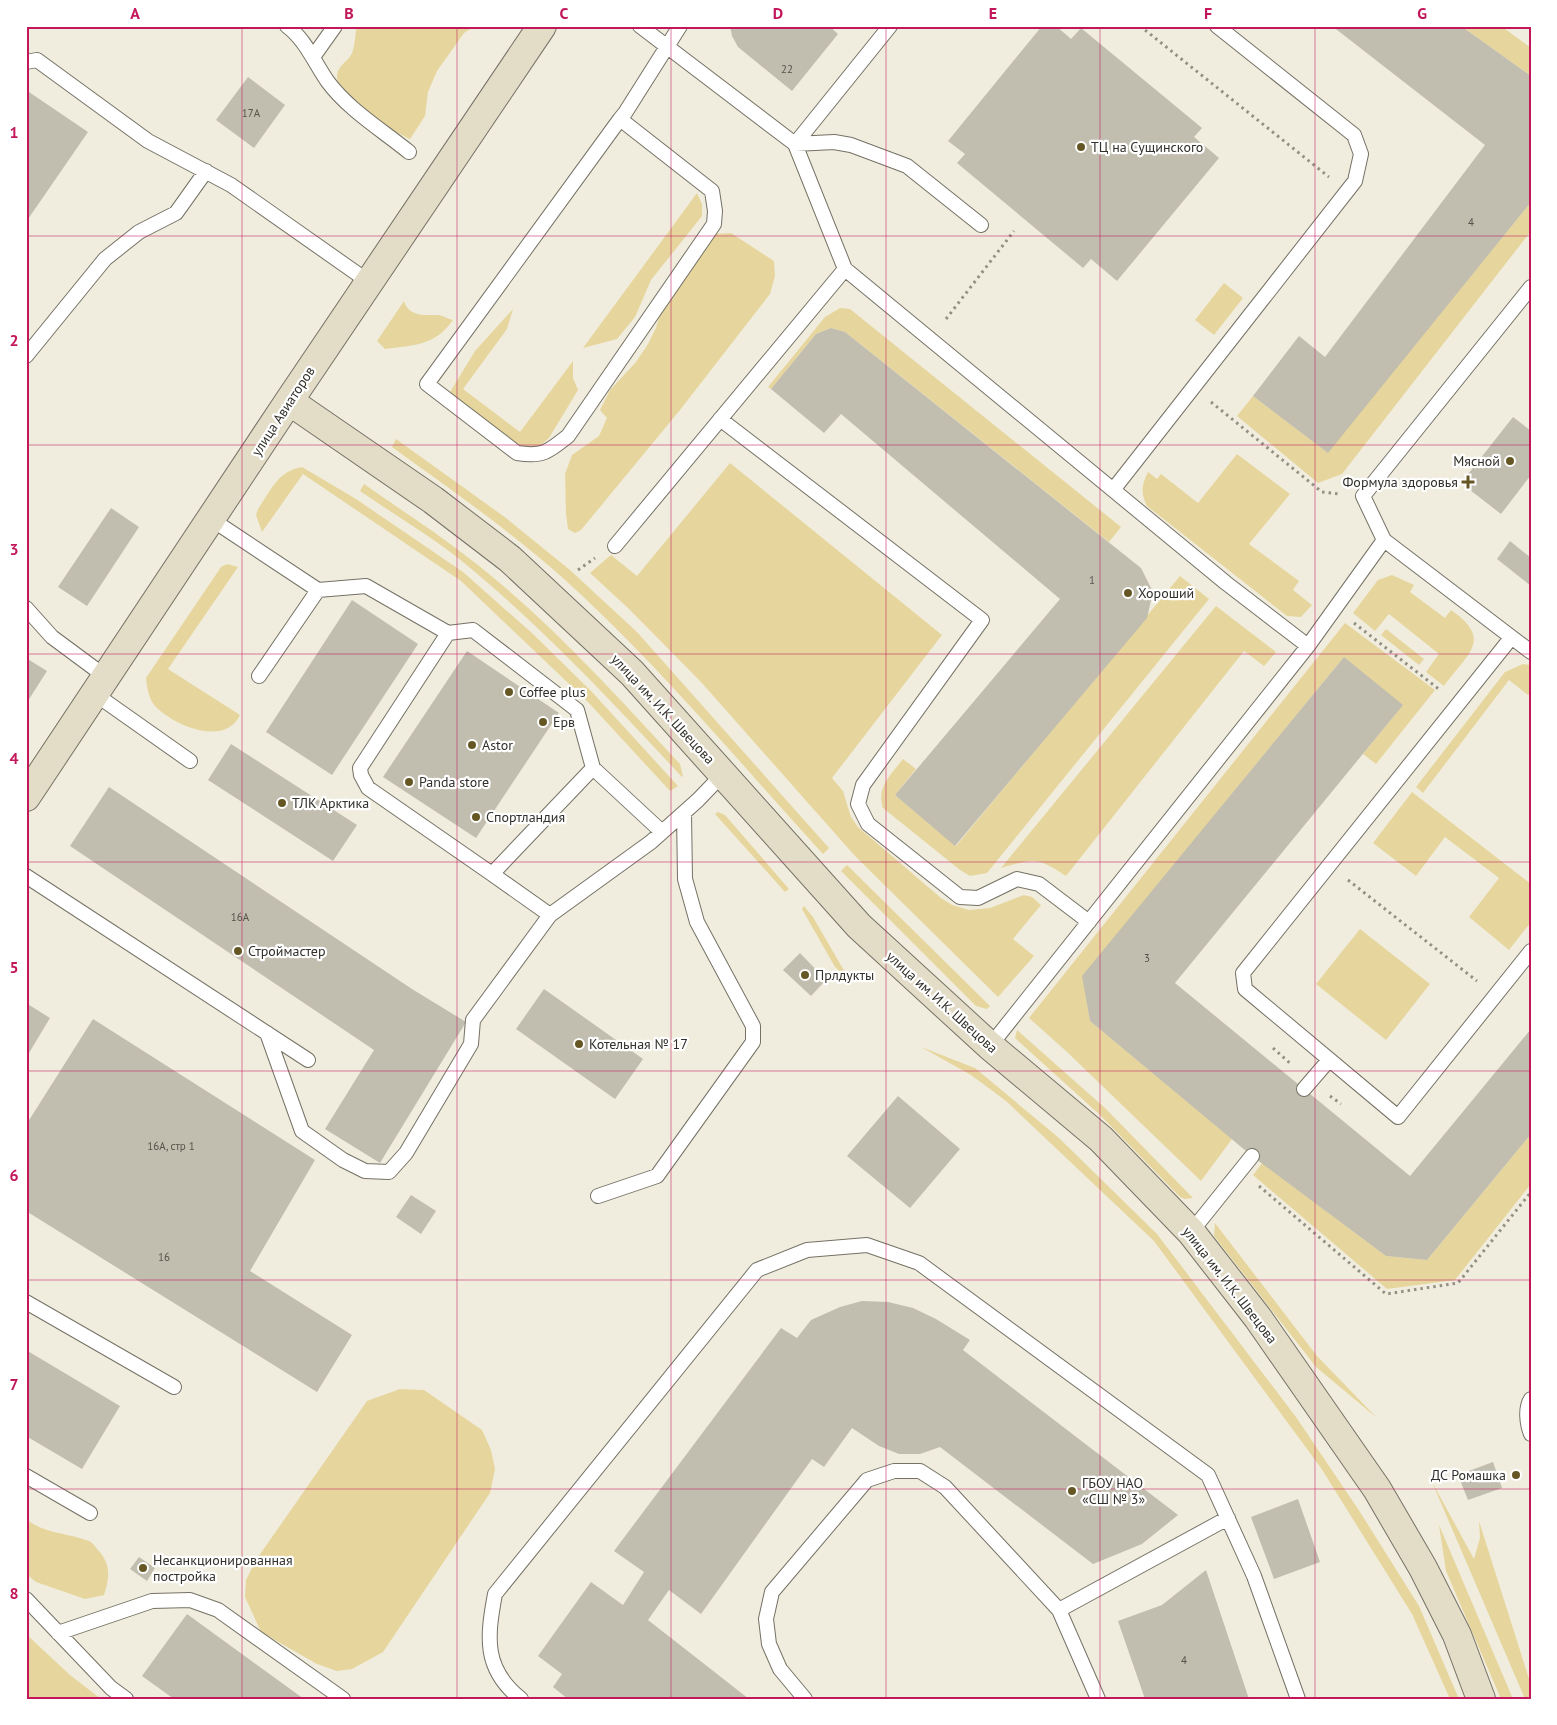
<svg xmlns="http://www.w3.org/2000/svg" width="1557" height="1725" font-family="'PT Sans',sans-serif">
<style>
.green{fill:#e6d69d}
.building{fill:#c1bdaf}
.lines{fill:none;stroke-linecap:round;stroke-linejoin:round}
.lane-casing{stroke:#757165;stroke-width:16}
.secondary-casing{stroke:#757165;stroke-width:30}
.path{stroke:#929085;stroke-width:3;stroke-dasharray:2.5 4;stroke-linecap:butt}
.lane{stroke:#fff;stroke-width:14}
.secondary{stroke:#e3ddc8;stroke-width:28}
.grid{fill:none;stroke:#c2185b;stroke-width:1;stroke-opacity:0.55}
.poi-dot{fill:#655724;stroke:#fff;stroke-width:2}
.labels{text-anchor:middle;stroke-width:4.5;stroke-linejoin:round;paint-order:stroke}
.number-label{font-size:11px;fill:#55534b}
.poi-label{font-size:14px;fill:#31302a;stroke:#fff;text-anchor:start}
.street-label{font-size:14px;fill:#31302a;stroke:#fff}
.neatline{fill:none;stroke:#c2185b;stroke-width:2}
.grid-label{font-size:16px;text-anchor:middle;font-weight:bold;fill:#c2185b}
</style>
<rect width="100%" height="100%" fill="#f1edde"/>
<!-- green -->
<path class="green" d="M357,26H475L464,33L437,71L428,92L425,116L410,139C390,129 336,101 337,75C338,65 349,61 352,53C355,46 355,34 357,26Z
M1461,26H1501L1531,48V76Z
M697,193L702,204V216L651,280L635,317L617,339L583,348Z
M1531,202V231L1342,474L1318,483L1237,416L1253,396L1327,452Z
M731,233L774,261L775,276L770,294L680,410L581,530L575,533L568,529L566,514L565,474L572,455L599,436L607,418L600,410L610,390L636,362L648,344L656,328L662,306L708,240L716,234Z
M1224,283L1243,298L1214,335L1195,320Z
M404,301C409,317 424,315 438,315C442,315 448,319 453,320C435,346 414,345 385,349L377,341Z
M840,308L850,309L1121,527L1109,542L845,332L831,328L816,334L771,389L768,387L825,317Z
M513,309L507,329L463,389L520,432L573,361V378L578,390L549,438L535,450L516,446L450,392L475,351Z
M396,439L506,518L570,570L637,632L829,848L823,854C738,761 657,663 563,578C509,530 450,489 392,447Z
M1237,454L1290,494L1249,544L1299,581L1293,590L1312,605L1301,617L1287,616L1147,506C1140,492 1142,485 1148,472L1157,479L1161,474L1198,503Z
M730,463L942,635L832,778L843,791L851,817L858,827L941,898L952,905L969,910L990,908L1024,895L1032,897L1041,905L1013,939L1034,956L998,997L855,856L701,682L628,608L590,573L611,555L637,576Z
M302,467L356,499L463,572L533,634L592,692L678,786L670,791L587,701L461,581L303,474L262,532L256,515L258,509C271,490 278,471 302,467Z
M364,484C399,509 436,532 470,559C546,617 615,694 680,764L683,776L682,777C614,704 546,631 469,567C436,539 396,516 360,491Z
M227,564L238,567L168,669L240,715C225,747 175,726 156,707C149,700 147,688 146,678L221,567Z
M1392,575L1414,585L1410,592L1445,618L1451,610C1494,640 1467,654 1444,686L1426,672L1439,654L1389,614L1375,631L1353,613L1378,580Z
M1180,576L1209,599L987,873L970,876L960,870L883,808C876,787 891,775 903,759L916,769L895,795L956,846Z
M1216,606L1276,652L1264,666L1244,651L1066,876C1036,856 1034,859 1001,868Z
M1345,623L1435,690L1376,764L1363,754L1401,707L1344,657L1083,976L1090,1021L1232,1139L1201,1181L1066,1051L1029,1018Z
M1386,629L1424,659L1419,665L1381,635Z
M1523,664L1531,665V692L1528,695L1509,680L1423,793L1416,787L1505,672Z
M1412,792L1531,884V922L1509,950L1469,917L1499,878L1445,837L1416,876L1373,843Z
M718,812L725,815L789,889L785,892L715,814Z
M847,865L990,1006L987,1009L976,1006L841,871Z
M804,906L813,917L850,981L835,967L802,909Z
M1360,929L1430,984L1386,1040L1316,984Z
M1017,1030L1105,1108L1193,1198L1185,1199L1180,1197L1100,1115L1015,1038Z
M921,1047L975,1068L1059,1138L1157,1234L1296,1417L1360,1512L1419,1606L1459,1699H1450L1412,1614L1321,1468L1154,1241L1006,1101L971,1075Z
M1531,1134V1184L1455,1280L1387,1289L1253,1175L1262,1163L1386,1256L1427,1260Z
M1215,1223L1317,1356L1377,1418L1316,1367L1214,1236Z
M400,1389L424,1390L482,1430L491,1450L495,1469L490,1493L383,1652L352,1669L337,1671L317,1664L261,1632L245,1597L246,1580L256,1560L367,1401Z
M1432,1482L1474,1559L1480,1538L1479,1521L1531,1685V1699H1525Z
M26,1519C44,1534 69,1533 89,1541C92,1542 95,1546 97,1549C111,1563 110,1577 104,1595L85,1599L36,1582L26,1574Z
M1439,1525L1513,1699H1501L1446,1571Z
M26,1634L70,1675L101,1699H26Z"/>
<!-- building -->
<path class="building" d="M730,26H829L838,34L792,91L738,47L732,36Z
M1042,26H1056L1071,39L1081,28L1202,128L1194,137L1219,158L1117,281L1091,259L1083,268L957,163L965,154L948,141Z
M1332,26H1461L1531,76V202L1328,453L1253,396L1299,336L1325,357L1485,145Z
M248,77L285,105L254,148L216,120Z
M26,90L88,132L26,222Z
M831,328L845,332L1141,568L1153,592L1147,618L955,846L895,795L1060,599L841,414L824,433L771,389L816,334Z
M1513,417L1531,431V475L1501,514L1461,483Z
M111,508L139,527L87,606L58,587Z
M1510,541L1531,558V586L1497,559Z
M352,600L418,644L332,775L266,732Z
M467,651L559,713L476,838L383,777Z
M1344,657L1403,705L1175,983L1410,1176L1531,1029V1134L1427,1260L1386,1256L1252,1156L1090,1021L1082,976Z
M26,658L47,671L26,704Z
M231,744L357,825L333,861L208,780Z
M109,787L412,989L466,1022L380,1163L325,1129L374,1050L70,846Z
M800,953L826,980L811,996L783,970Z
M544,989L643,1059L615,1099L516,1029Z
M26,1003L50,1018L26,1058Z
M93,1019L315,1160L250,1271L352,1335L317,1392L26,1211V1125Z
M898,1096L960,1149L910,1208L847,1156Z
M411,1195L436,1211L421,1234L396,1217Z
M862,1301L888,1302L913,1308L936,1319L970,1340L963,1350L1178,1515L1142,1544L1093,1564L940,1447L920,1454H899L879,1446L852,1428L824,1467L812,1459L701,1614L669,1590L648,1620L749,1699H568L553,1687L562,1674L538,1656L591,1582L623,1605L644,1572L614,1551L781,1328L797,1338L811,1320L840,1307Z
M26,1350L120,1406L82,1469L26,1436Z
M1493,1462L1502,1488L1468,1500L1458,1475Z
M1298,1499L1320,1562L1274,1579L1251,1517Z
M139,1557L155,1568L147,1581L130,1569Z
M1206,1570L1249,1699H1145L1118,1621L1162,1605Z
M187,1614L304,1699H174L142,1676Z"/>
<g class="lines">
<!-- lane casing -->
<g class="lane-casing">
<path id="lane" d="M287,26C306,40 315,64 328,82C349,110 382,130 409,152
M640,26L795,144L890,26
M313,57L335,26
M26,62L37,60L148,141L231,185L369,282
M620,119L712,191L715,211L714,224L568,436C548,452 543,457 517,453L427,384L620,119L625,113L680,26
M981,225L907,166L851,145L834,142L795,144L845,269L1226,583L1308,646L1384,540
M1531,287L1363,496L1384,540L1531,652
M26,356L105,259L139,232L176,213L206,171
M720,419L982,620L863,785L858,804L868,824L960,897L978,898L1017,879L1039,884L1089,922
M1113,490L1355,181L1361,154L1354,135L1217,26
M211,519L318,590L259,676
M615,546L845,269
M318,590L366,586L448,633
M26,608L52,637L106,677
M1511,638L1243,973L1245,989L1398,1117L1531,951
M95,694L190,761
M492,874L368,788L361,775L360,768L448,633L473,630L577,710L593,768
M26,876L308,1060
M550,915L492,874L593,768L662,832
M267,1033L302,1131L343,1160L365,1171L389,1172L406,1153L471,1044L473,1020L550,915L651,842L698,800L723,774
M990,1046L1308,646
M1304,1089L1329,1060
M598,1196L657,1176L753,1042V1026L697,922L685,879L684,813
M1191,1232L1252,1156
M26,1302L174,1387
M1531,1399C1525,1408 1527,1424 1531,1434
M26,1476L90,1513
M26,1599L111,1688L126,1699
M1059,1610L1228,1518
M58,1633L152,1601L190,1600L218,1610L343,1699
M521,1699C483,1669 487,1637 495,1594L757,1270L807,1250L867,1245L919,1263L1208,1475L1254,1576L1298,1699
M805,1699L780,1669L769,1644L766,1619L772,1592L867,1480L894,1471H920L945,1487L1059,1610L1098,1699"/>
</g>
<!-- secondary casing -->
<g class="secondary-casing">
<path id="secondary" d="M289,401L433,500L510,559L632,673L859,926L990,1046L1101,1139L1191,1232L1258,1318L1377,1489L1423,1568L1457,1635L1481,1699
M26,797L289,401L542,26"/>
</g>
<!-- path -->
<path class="path" d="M1140,26L1329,177
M946,319L1014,231
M1211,402L1322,492L1340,494
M578,570L595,558
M1354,623L1440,690
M1348,880L1477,981
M1273,1048L1292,1065
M1330,1096L1341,1104
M1259,1186L1386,1294L1458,1283L1531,1192"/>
<!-- lane -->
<use href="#lane" class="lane"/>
<!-- secondary -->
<use href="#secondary" class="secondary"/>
</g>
<!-- grid -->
<path class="grid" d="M242,26V1699M457,26V1699M671,26V1699M886,26V1699M1100,26V1699M1315,26V1699M26,236H1531M26,445H1531M26,654H1531M26,862H1531M26,1071H1531M26,1280H1531M26,1489H1531"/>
<!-- markers -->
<g class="poi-dot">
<circle cx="1081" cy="147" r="5"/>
<circle cx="1510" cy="461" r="5"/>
<path d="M1465.5 474.5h5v5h5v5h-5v5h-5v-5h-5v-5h5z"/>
<circle cx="1128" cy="593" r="5"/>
<circle cx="509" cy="692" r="5"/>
<circle cx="543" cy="722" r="5"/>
<circle cx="472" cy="745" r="5"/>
<circle cx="409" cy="782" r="5"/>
<circle cx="282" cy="803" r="5"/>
<circle cx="476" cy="817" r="5"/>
<circle cx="238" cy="951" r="5"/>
<circle cx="805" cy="975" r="5"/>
<circle cx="579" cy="1044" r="5"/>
<circle cx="1516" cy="1475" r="5"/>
<circle cx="1072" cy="1491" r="5"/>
<circle cx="143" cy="1568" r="5"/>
</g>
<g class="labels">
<!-- number labels -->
<g class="number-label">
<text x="787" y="73">22</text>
<text x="251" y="117">17А</text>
<text x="1471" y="226">4</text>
<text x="1092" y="584">1</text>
<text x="240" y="921">16А</text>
<text x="1147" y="962">3</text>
<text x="171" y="1150">16А, стр 1</text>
<text x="164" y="1261">16</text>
<text x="1184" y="1664">4</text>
</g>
<!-- poi labels -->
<g class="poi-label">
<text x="1091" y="152">ТЦ на Сущинского</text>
<text x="1500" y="466" text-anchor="end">Мясной</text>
<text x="1458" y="487" text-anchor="end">Формула здоровья</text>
<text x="1138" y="598">Хороший</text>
<text x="519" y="697">Coffee plus</text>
<text x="553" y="727">Ерв</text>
<text x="482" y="750">Astor</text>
<text x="419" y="787">Panda store</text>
<text x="292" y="808">ТЛК Арктика</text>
<text x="486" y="822">Спортландия</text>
<text x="248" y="956">Строймастер</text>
<text x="815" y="980">Прлдукты</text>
<text x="589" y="1049">Котельная № 17</text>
<text x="1506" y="1480" text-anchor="end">ДС Ромашка</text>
<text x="1082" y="1488">ГБОУ НАО<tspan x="1082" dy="16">«СШ № 3»</tspan></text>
<text x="153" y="1565">Несанкционированная<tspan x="153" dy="16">постройка</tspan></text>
</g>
<!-- street labels -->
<g class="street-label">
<text transform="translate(283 411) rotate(-57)" y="5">улица Авиаторов</text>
<text transform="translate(663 709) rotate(47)" y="5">улица им. И.К. Швецова</text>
<text transform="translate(942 1002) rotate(42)" y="5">улица им. И.К. Швецова</text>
<text transform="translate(1230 1285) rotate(52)" y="5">улица им. И.К. Швецова</text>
</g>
</g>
<!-- border -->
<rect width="1557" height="1725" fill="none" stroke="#ffffff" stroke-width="55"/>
<rect x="28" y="28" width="1502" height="1670" class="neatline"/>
<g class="grid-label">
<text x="135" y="19">A</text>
<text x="349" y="19">B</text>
<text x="564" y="19">C</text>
<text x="778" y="19">D</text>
<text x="993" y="19">E</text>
<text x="1208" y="19">F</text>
<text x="1422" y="19">G</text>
<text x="14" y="138">1</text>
<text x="14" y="346">2</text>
<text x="14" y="555">3</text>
<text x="14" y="764">4</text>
<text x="14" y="973">5</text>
<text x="14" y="1181">6</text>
<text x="14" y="1390">7</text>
<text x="14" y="1599">8</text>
</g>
</svg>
